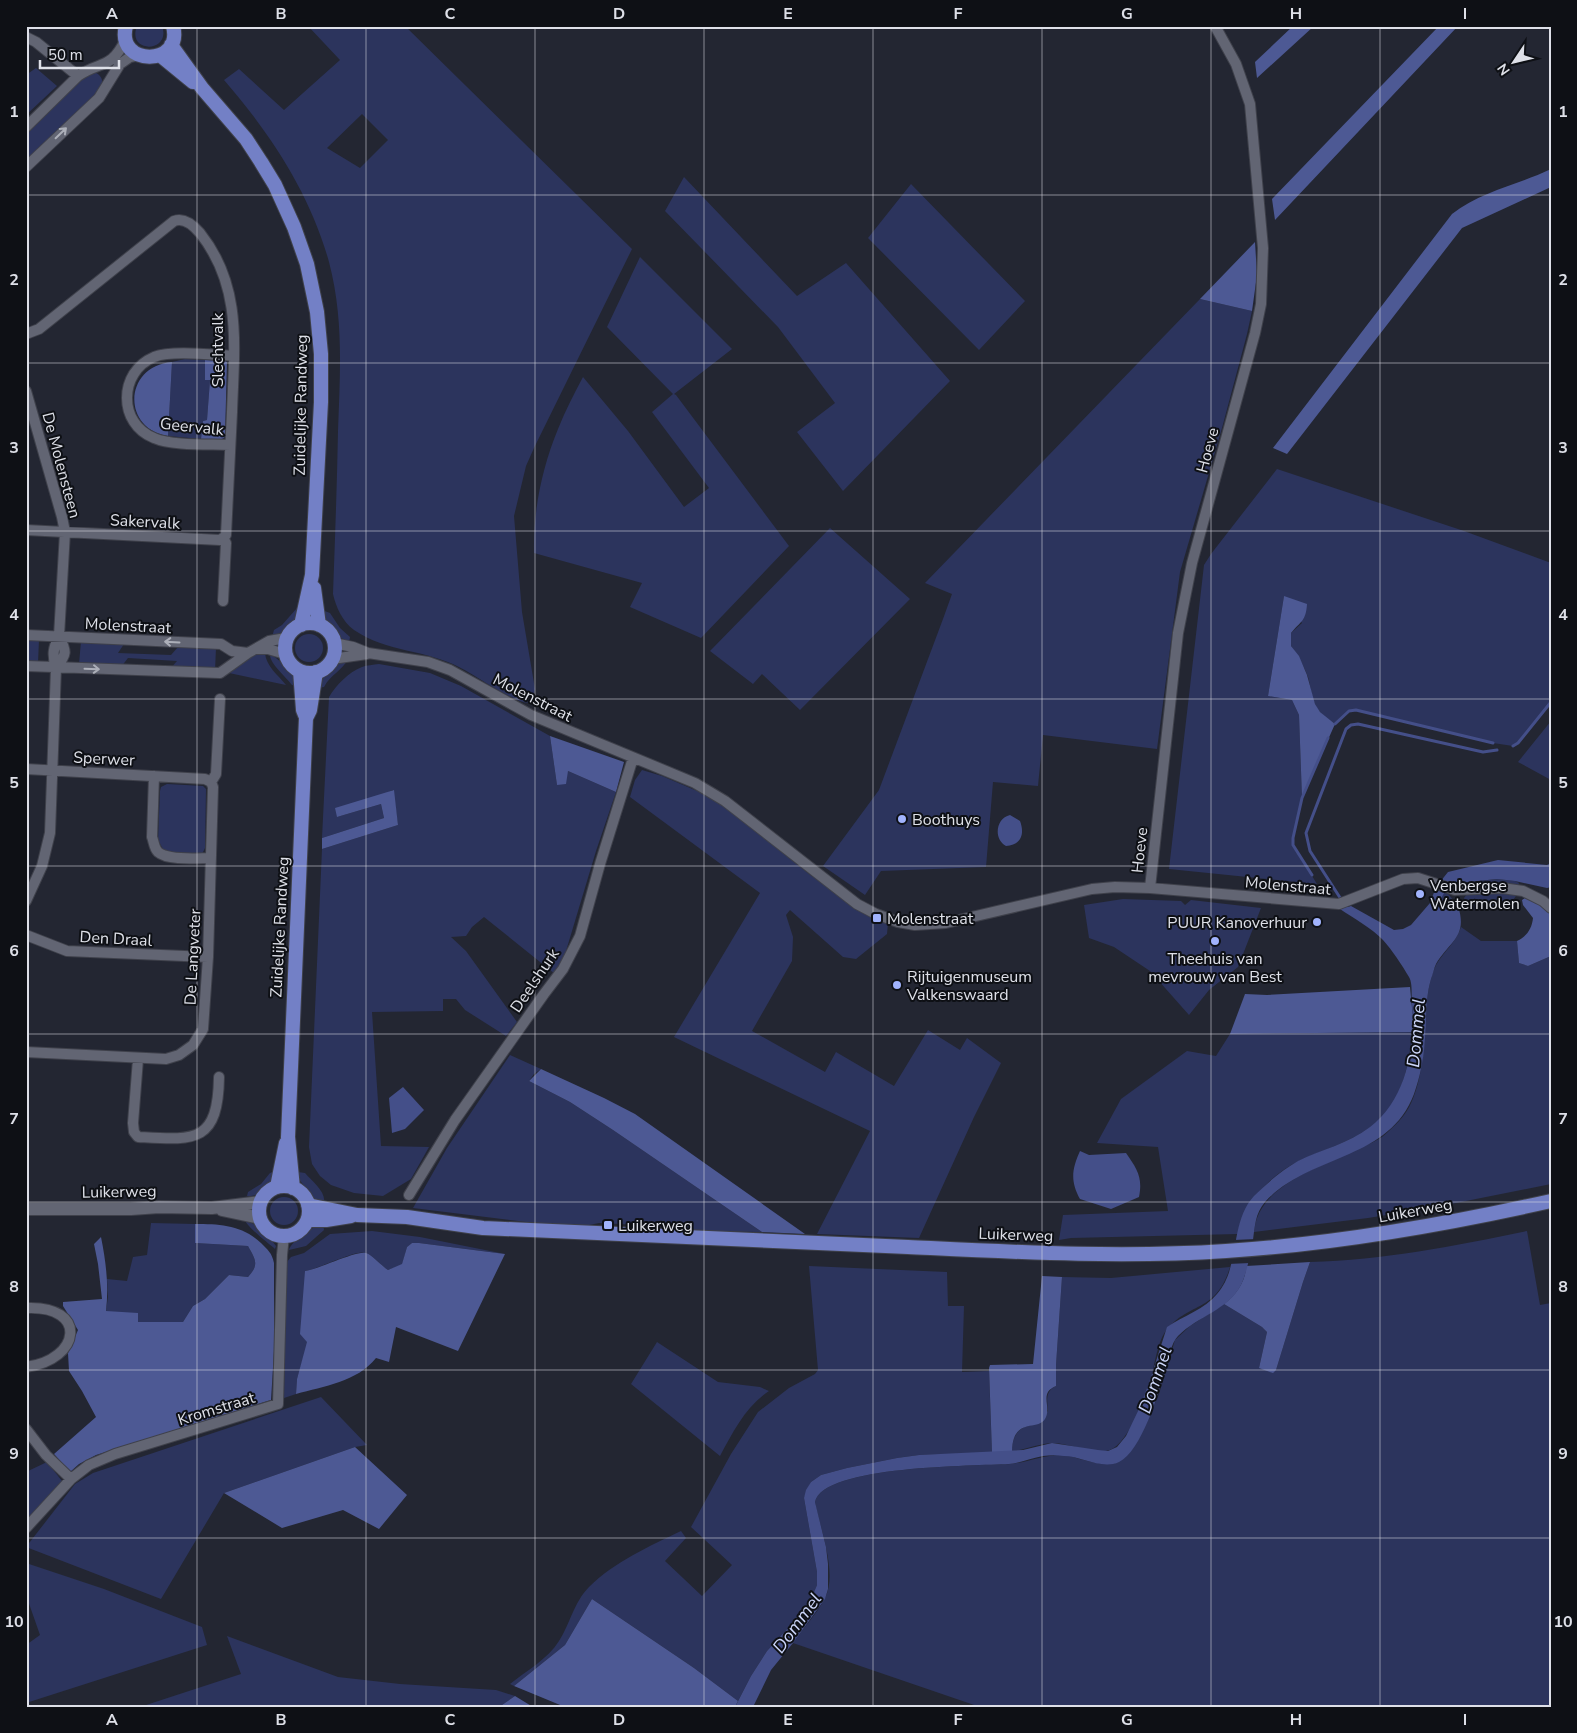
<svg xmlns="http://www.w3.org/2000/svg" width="1577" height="1733" font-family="'Nunito Sans',sans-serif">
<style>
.green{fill:#2c345d;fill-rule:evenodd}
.forest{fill:#4d5994}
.water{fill:#444f89}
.pier{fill:#232632}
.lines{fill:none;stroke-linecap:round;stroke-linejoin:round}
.stream{stroke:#444f89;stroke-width:3}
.minor-casing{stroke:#3f414b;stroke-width:12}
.tertiary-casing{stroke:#3f414b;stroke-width:14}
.primary-casing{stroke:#3f414b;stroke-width:16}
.minor{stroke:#626573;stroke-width:10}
.tertiary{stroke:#626573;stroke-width:12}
.primary{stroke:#7380c6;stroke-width:14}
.oneway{stroke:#acafb9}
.grid{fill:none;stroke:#dee0e8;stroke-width:1;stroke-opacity:0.55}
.poi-dot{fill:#a1b3fd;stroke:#0e1015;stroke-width:2}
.labels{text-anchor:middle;stroke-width:4;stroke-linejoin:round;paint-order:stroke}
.street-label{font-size:16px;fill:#dee0e8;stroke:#0e1015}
.poi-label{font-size:16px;fill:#dee0e8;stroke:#0e1015;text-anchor:start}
.water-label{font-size:18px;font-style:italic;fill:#ccd6f9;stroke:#0e1015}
.neatline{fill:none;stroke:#dee0e8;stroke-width:2}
.grid-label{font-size:16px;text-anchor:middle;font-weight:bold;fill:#dee0e8}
</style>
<rect width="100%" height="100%" fill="#232632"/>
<!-- green -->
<path class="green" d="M137,26H162C172,53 126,54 137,26Z
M308,26H405L632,249L534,448L526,466L514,516L522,612L535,689L533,699L530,703C515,704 476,675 459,667C427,650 386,652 354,630C342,621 336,607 333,594C335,539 337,485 338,431C340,373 344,319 329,262C310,193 270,133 224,80L239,69L284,110L340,60ZM362,114L388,140L360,168L327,148Z
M36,68L57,86L26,115V75Z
M95,72C103,77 104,82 100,91L26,162V131L83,75Z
M684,177L797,296L846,263L950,381L843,491L797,432L835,403L778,327L665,211Z
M911,184L1025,301L979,350L868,238Z
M640,257L732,349L674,394L676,395L789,546L701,638L630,607L642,583L534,553C533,511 542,468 558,429C565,411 574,394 583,377L628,431L684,507L709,488L652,412L673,394L607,327Z
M1200,299L1252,311L1247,334L1222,428L1180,572L1157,749L1043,735L1038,786L993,782L986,867L881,871L865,895L823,866L879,790L943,619L952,594L925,583Z
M185,359L205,360V380H210L207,420L203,421L201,439L168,436L172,362Z
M1277,469L1464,531L1551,563V702L1518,743L1513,746L1493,743L1356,710L1349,711L1335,724C1330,720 1323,716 1319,711C1312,702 1311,688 1308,677C1304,666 1298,656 1291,646V633L1302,623L1284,596L1268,696L1292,700L1299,715L1302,798L1293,838V845L1317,884L1169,869L1204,565L1211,554Z
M830,528L910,599L800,710L762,674L753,684L710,651Z
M297,608L301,609C296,621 285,634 272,637L274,630L282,625Z
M322,610L330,613L340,628L350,637L349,643C336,636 325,624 322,610Z
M295 648a14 14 0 1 1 28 0a14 14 0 1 1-28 0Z
M26,640H39L38,663L26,662Z
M81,641L124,644L118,653L171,655L178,647L216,648L215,671L170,669L177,661L128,658L121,667L79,664Z
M261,652L265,653C266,666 278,675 286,685L229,673L248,659Z
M270,654C276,657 292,671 294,677C295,678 295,685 295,686L292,685C286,677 269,663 270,654Z
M347,660C344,669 330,675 324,687L318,688C323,674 332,663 347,660Z
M379,664L430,673L461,686L550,736L557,785L568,771L616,792L596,851L563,961L555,974L484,917L472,927L466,936L451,937L466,951L517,1022L506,1036L465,1010L456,999H443V1011L372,1012L381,1146L429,1147L411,1179L383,1196L354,1193L331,1185L320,1176L312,1164L309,1147L322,849L398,825L393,790L337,817L381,804L384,818L322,838L329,697C336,685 349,672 362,667C367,665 373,665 379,664Z
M1551,721V780L1518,762Z
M642,770L662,776L716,799L809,874L857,908L888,923L887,934L856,959L843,957L790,910L786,915L793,937L792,961L752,1031L825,1072L836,1052L894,1086L928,1030L960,1050L967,1038L1001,1063L974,1117L919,1238L817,1234L870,1131L674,1037L760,893L630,797L635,780Z
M167,784L203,786L206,789L205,848L202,854L194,856L164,851L158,840L160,791L161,787Z
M1497,879L1515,881L1519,883L1518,886L1450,885Z
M1445,890L1458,906C1450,912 1444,911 1436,906Z
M1505,892L1513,894L1516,896L1510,904L1475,910L1467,905L1464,898L1467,894Z
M1123,899L1181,901L1185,905L1191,900L1261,908L1238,967L1209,990L1189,1015L1150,971L1114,947L1089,938L1084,905Z
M1461,927L1481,941H1517L1519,963L1528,966L1551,956V1184L1436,1207L1368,1218L1254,1232C1258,1183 1325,1166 1362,1147C1369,1144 1376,1141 1382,1137C1389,1131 1398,1123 1404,1115C1418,1098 1423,1061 1425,1039C1427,1019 1425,999 1431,979C1432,974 1434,969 1436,965C1444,951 1456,943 1461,927Z
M1412,1032C1410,1055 1406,1081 1394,1101C1373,1137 1333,1145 1299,1161C1282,1169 1267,1182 1255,1197C1246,1208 1240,1219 1238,1234L1071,1238L1059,1240L1063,1215L1168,1211L1158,1147L1097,1143L1121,1099L1187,1051L1216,1056L1230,1034Z
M510,1055L541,1069L534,1074L529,1081L570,1102L613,1130L762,1232L691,1231L661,1226L599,1223L575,1228L413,1208L447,1148Z
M275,1171C272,1183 260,1198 247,1196L248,1192L261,1184L270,1173Z
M298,1172L305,1173C312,1181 326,1192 324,1202L314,1200L299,1179Z
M270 1211a14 14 0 1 1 28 0a14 14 0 1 1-28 0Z
M245,1220C257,1224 269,1236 276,1246L275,1249C268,1243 247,1227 245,1220Z
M151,1223L195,1224V1243L248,1246C255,1259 260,1264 248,1277L229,1275L205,1299L193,1306L183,1322H138L106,1311L108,1297L107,1279L127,1281L133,1257L147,1255Z
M323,1223L324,1230L306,1246L289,1250C291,1241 314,1226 323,1223Z
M372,1231L420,1237L505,1254L419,1243H412L407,1247L402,1265L388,1270C382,1266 371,1254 366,1253C356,1249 319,1269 305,1271L308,1342L297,1379L296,1394L284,1398L286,1263L291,1257L304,1253L330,1234Z
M1527,1231L1540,1305L1551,1303V1707H980L793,1643C803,1628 817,1614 825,1598C838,1573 820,1529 815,1502C823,1465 977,1466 1010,1464C1030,1462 1043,1454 1066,1455C1072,1456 1078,1459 1084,1460C1094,1463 1104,1464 1114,1464L1149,1417L1159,1394L1175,1340L1190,1326L1224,1304L1262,1327L1267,1332L1259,1368L1276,1370L1303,1282L1310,1262C1384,1260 1455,1246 1527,1231Z
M809,1266L947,1272L948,1306H964L962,1372L989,1371L992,1453L919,1455L897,1458L847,1468L821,1475L811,1482L804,1498L817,1572V1585L808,1606L767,1651L751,1676L738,1701L694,1668L592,1599L565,1645L514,1686L510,1684C526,1671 548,1659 559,1641C570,1624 574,1602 589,1587C614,1562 650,1546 681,1531L686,1538L665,1561L702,1596L732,1565L691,1527L731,1454L758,1412L789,1388L815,1374L818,1370Z
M1230,1267C1216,1314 1188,1301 1165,1332C1157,1344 1154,1368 1150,1383C1144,1400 1126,1449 1106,1451C1088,1452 1071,1444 1053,1443C1040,1443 1026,1450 1012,1451C1012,1437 1018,1426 1034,1425L1048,1411C1047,1401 1045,1391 1056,1386V1365L1062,1277L1111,1278Z
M657,1342L718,1382L760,1387L769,1391C746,1406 733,1432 720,1456L631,1384Z
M321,1397L367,1445L355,1447L224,1493L161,1599L26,1547L75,1484L93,1473Z
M47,1462L62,1481L32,1518L26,1513V1472Z
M26,1563L104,1589L202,1627L207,1645L26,1703V1645L40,1635L26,1595Z
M227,1636L338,1677L400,1684L496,1690L515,1696L502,1705V1707H140L241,1674Z"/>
<!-- forest -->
<path class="forest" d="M1293,26H1314L1257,78L1255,62Z
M1439,26H1458L1275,220L1272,199Z
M1551,169V187L1462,228L1287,454L1273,448L1452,214C1481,191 1518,185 1551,169Z
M1255,242L1257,275L1252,311L1200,299Z
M205,360L225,361L227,362L225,436L224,438L219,440L201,439L203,421L207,420L210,380H205Z
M172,362L168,436C121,428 124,366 172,362Z
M1284,596L1307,604C1306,621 1301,621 1291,633V646L1299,656L1307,675L1315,704L1320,712L1335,724L1302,798L1299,715L1292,700L1268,696Z
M550,736L624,762L616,792L568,771L566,784L557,785Z
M394,790L398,825L322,849V838L384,818L381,804L337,817L335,808Z
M1528,896L1551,913V956L1528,966L1519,963L1517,941C1526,937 1532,929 1533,918L1523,905L1522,900Z
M1410,987L1413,1018L1412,1032L1230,1034L1245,994L1267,995Z
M541,1069L604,1098L635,1114L805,1234L762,1232L613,1130L570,1102L529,1081Z
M195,1224C220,1224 242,1225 261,1243C268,1250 272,1253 274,1263V1352L271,1400L96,1455L79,1464L70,1472L54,1454L96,1417L82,1391L69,1371L68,1353L78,1330L63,1306V1302L102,1299L98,1264L94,1244L101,1237C106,1262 109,1286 106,1311L138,1313V1322H183L193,1306L205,1299L229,1275L248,1277C260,1264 255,1259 248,1246L195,1243Z
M412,1243H419L505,1254L458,1351L396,1327L389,1362L376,1358C357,1382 324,1386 296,1394L297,1379L307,1342L300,1334L305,1271C319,1269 357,1250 366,1253C371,1254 382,1266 388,1270L402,1264L407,1247Z
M1310,1262L1303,1282L1276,1370L1273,1373L1259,1368L1267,1332L1262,1327L1224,1304C1236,1295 1246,1281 1246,1266Z
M1042,1276L1062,1277L1056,1365V1386C1039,1393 1051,1405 1046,1417C1040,1433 1013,1415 1012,1451L992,1453L989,1368L990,1365L1033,1364Z
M355,1447L407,1495L379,1529L343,1510L282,1528L224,1493Z
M592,1599L694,1668L738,1701L735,1707H565L514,1686L565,1645Z
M515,1696L533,1707H502V1705Z"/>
<!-- water -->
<path class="water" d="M1010,815L1020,821C1025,834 1021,845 1006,846C993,839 996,818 1010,815Z
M1498,860L1547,865L1551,863V887L1547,888L1515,881L1497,879L1449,884L1437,906C1444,911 1451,912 1458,906C1468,937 1450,941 1436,964C1434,968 1433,974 1431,979C1425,999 1427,1019 1425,1039C1424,1058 1420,1077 1414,1094C1389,1161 1309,1154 1265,1202C1255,1214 1255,1226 1253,1240C1250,1254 1247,1273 1241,1285C1228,1310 1198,1316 1178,1336C1171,1343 1169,1358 1166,1369C1159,1392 1141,1452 1119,1462C1102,1470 1081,1456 1064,1456C1057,1455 1050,1455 1043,1456C1032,1458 1020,1463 1009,1464C976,1466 823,1465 815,1502L826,1547L828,1564V1589L825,1599L793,1643L771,1670L753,1707H735L751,1676L767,1651L808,1606L817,1585V1572L804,1498L806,1490L811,1482L821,1475L847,1468L897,1458L919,1455L1023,1450L1052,1443L1098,1450L1108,1451L1117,1447L1126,1436L1139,1409L1149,1383L1167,1327C1183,1316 1205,1309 1217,1294C1241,1267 1229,1223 1254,1196C1267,1183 1282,1170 1298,1161C1322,1149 1348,1144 1370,1127C1407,1099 1415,1047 1412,1003C1411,996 1413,984 1409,977C1402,965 1392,950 1383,940C1373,929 1353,918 1340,909L1351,906L1394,930L1403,929L1411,925L1430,903L1436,887L1448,872Z
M403,1087L424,1110L405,1129L392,1133L389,1098Z
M1080,1151L1089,1155L1126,1153C1137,1169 1143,1177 1139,1197L1111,1209L1080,1199C1070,1181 1072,1169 1080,1151Z"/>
<!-- pier -->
<path class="pier" d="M1256,1239L1250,1263L1228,1264L1234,1240Z"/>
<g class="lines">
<!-- stream -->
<path class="stream" d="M1335,724L1349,711L1356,710L1493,743
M1513,746L1518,743L1551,702
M1312,875L1293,845V838L1302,798L1328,738
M1346,907L1310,851L1306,833L1346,729L1351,725L1358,724L1483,752L1497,750"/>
<!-- minor casing -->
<g class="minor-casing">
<path id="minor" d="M26,37L36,42L78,76
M26,127L78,76C101,60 110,71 126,39
M26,167L99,98L120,64L130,57L140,55
M26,334L39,329L174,221C184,217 194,226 200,233C243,287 234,348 232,412C230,453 228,494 226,535L223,538L226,543L223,601
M26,391L62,517L65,532L59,636C53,648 52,655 56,668L50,833L42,866L26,901
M230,445C210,444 172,446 154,438C118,424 118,372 154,357C172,350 213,355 234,356
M26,530L220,540L223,538
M26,635L221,644L232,651L248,653
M334,643L353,647L368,653L428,662L450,670L531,715L695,783L725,801L857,904L876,914L898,922L915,925L946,923L1092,889L1115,887L1150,888L1339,904L1403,879L1418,878L1455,890L1502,888L1523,891L1543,901L1551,908
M256,649H268L285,654
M332,659L367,654
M26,666L220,673L248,653L269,641L286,638
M56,668C67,654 67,652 59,636
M26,769L205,779L211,782
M154,776L152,837C154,842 154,848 158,852C168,861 198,858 211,858
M1150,888L1178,633L1192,563L1255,333L1261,304L1263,248L1250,104L1236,64L1215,26
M26,935L67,951L208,957
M26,1052L166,1059L179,1055L193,1045L203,1029L208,957L213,787L211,782L216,774L220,699
M138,1059L133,1123L134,1132L138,1137C194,1140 218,1144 219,1077
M409,1195L455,1120L544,994L563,969L580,936L600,864L633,758
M26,1308C89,1305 81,1360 26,1367
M26,1429L46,1455L71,1479
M26,1528L71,1479L89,1465L115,1454L278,1404L282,1255L284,1236"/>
</g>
<!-- tertiary casing -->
<g class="tertiary-casing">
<path id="tertiary" d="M26,1209H131L159,1207L212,1208L261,1202
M222,1210L260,1218"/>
</g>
<!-- primary casing -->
<g class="primary-casing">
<path id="primary" d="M126,26C115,67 184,67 173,26
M171,45L202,88L246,139L261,162L275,185L294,227L307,264L317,312L321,354V402L312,575L301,625
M160,55L193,82
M314,588L319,625
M285 648a25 25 0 1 1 50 0a25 25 0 1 1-50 0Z
M300,671L303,710L305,715
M259 1211a25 25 0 1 1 50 0a25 25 0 1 1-50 0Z
M277,1187L286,1143
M293,1188L288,1137L306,718L310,710L316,672
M308,1205L357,1215L407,1217L483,1228C625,1234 767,1241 908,1247C1014,1252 1120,1258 1226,1251C1336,1244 1444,1225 1551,1201
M308,1220H326L351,1216"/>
</g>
<!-- minor -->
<use href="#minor" class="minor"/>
<!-- tertiary -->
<use href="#tertiary" class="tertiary"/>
<!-- primary -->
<use href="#primary" class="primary"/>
</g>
<!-- one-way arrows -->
<defs><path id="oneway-shaft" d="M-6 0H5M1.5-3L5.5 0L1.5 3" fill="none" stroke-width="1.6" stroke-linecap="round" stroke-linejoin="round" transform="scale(1.25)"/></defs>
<g class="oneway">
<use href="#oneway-shaft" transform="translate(61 133) rotate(-44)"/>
<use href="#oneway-shaft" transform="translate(172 642) rotate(-177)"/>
<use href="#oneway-shaft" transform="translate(92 669) rotate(2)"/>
</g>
<!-- grid -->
<path class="grid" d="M197,26V1707M366,26V1707M535,26V1707M704,26V1707M873,26V1707M1042,26V1707M1211,26V1707M1380,26V1707M26,195H1551M26,363H1551M26,531H1551M26,699H1551M26,866H1551M26,1034H1551M26,1202H1551M26,1370H1551M26,1538H1551"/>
<!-- markers -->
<g class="poi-dot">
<circle cx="902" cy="819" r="5"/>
<circle cx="1420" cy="894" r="5"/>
<rect x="872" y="913" width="10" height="10" rx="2.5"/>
<circle cx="1317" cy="922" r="5"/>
<circle cx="1215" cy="941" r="5"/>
<circle cx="897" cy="985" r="5"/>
<rect x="603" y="1220" width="10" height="10" rx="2.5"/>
</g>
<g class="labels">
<!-- street labels -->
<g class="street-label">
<text transform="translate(217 350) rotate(-90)" y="6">Slechtvalk</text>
<text transform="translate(300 405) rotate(-89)" y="6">Zuidelijke Randweg</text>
<text transform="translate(192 426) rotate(6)" y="6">Geervalk</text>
<text transform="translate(1207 450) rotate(-75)" y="6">Hoeve</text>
<text transform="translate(62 465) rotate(75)" y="6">De Molensteen</text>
<text transform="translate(145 521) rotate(3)" y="6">Sakervalk</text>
<text transform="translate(128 625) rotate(3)" y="6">Molenstraat</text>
<text transform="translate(533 697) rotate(27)" y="6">Molenstraat</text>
<text transform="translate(104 758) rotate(3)" y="6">Sperwer</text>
<text transform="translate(1139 850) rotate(-84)" y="6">Hoeve</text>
<text transform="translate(1288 885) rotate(5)" y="6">Molenstraat</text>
<text transform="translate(279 927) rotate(-87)" y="6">Zuidelijke Randweg</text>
<text transform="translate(116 938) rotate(3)" y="6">Den Draal</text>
<text transform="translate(192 957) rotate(-87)" y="6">De Langveter</text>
<text transform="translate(534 980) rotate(-56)" y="6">Deelshurk</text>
<text transform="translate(119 1191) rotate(-1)" y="6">Luikerweg</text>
<text transform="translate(1415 1210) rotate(-10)" y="6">Luikerweg</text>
<text transform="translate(1016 1234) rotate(2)" y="6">Luikerweg</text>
<text transform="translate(216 1408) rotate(-17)" y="6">Kromstraat</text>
</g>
<!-- poi labels -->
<g class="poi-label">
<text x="912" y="825">Boothuys</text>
<text x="1430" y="891">Venbergse<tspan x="1430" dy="18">Watermolen</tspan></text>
<text x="887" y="924">Molenstraat</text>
<text x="1307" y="928" text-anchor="end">PUUR Kanoverhuur</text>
<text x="1215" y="964" text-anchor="middle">Theehuis van<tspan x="1215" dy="18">mevrouw van Best</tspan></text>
<text x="907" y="982">Rijtuigenmuseum<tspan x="907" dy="18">Valkenswaard</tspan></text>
<text x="618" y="1231">Luikerweg</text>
</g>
<!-- water labels -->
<g class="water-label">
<text transform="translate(1416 1033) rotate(-85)" y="6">Dommel</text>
<text transform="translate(1155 1380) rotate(-71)" y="6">Dommel</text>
<text transform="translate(797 1623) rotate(-54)" y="6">Dommel</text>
</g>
</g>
<!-- border -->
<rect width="1577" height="1733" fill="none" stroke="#0e1015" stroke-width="55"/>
<!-- north arrow -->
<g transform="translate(1514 62) rotate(235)" stroke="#0e1015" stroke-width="4" paint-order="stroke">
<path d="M0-4L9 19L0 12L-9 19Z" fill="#dee0e8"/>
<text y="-8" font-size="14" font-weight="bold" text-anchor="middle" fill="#dee0e8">N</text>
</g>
<!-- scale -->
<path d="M40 60v8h79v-8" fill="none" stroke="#dee0e8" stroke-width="2.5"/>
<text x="48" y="60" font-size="15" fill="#dee0e8" stroke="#0e1015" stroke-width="4" paint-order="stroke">50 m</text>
<rect x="28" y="28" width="1522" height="1678" class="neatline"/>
<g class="grid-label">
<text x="112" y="19">A</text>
<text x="281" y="19">B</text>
<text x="450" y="19">C</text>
<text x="619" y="19">D</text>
<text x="788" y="19">E</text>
<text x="958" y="19">F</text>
<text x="1127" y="19">G</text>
<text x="1296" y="19">H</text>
<text x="1465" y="19">I</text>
<text x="14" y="117">1</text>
<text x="1563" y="117">1</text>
<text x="14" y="285">2</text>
<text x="1563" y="285">2</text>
<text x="14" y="453">3</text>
<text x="1563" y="453">3</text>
<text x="14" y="620">4</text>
<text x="1563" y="620">4</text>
<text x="14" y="788">5</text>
<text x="1563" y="788">5</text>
<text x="14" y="956">6</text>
<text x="1563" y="956">6</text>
<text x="14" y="1124">7</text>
<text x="1563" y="1124">7</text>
<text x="14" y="1292">8</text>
<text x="1563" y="1292">8</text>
<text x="14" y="1459">9</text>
<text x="1563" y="1459">9</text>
<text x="14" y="1627">10</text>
<text x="1563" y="1627">10</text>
<text x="112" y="1725">A</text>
<text x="281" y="1725">B</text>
<text x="450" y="1725">C</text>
<text x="619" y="1725">D</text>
<text x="788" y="1725">E</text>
<text x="958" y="1725">F</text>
<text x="1127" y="1725">G</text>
<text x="1296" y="1725">H</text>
<text x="1465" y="1725">I</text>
</g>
</svg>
